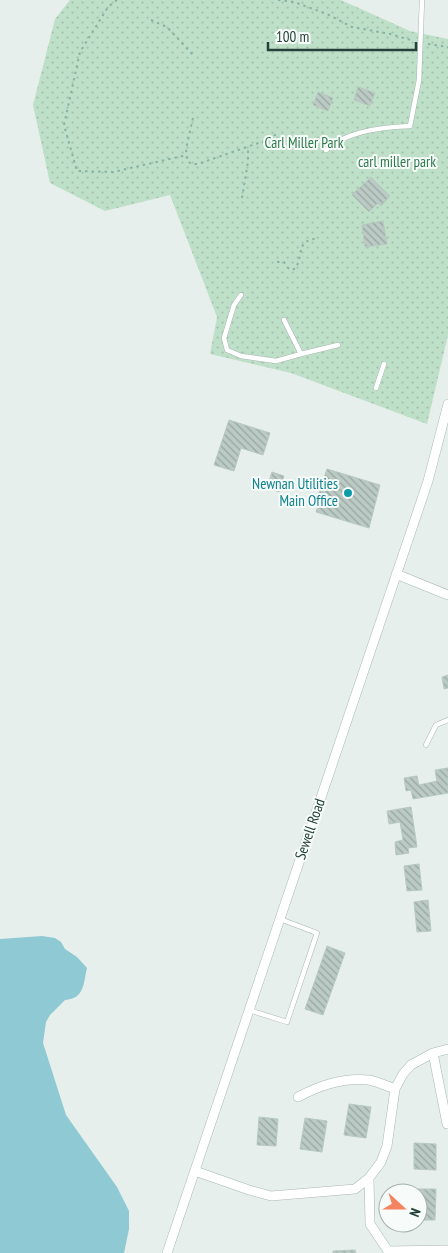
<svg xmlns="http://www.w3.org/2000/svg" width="448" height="1253" font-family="'PT Sans Narrow',sans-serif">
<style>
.grass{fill:url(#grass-dots)}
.water{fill:#8ec9d4}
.building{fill:url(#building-back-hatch);stroke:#b8c9c2}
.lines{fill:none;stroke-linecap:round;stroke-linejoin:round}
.service-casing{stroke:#a8b8b2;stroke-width:5.5}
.minor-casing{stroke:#a8b8b2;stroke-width:10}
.path{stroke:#86b3a5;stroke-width:2;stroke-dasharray:2.5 4;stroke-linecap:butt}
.service{stroke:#fff;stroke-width:4.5}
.minor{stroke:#fff;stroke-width:9}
.culture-dot{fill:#0f9aa8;stroke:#f7fbf9;stroke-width:2}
.labels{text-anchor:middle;stroke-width:4;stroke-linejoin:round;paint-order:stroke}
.park-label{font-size:15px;fill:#2d7a4b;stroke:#f7fbf9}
.culture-label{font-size:15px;fill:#0d838f;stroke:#f7fbf9;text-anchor:end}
.street-label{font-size:15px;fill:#24423a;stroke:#f7fbf9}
</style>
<defs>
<pattern id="grass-dots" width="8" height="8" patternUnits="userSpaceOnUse" patternTransform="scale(1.25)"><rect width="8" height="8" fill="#bfe0c8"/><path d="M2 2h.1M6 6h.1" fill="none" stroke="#a4c1ad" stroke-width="1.8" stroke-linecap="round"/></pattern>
<pattern id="building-back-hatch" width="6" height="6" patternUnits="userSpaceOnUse" patternTransform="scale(1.25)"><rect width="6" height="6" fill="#bbcac4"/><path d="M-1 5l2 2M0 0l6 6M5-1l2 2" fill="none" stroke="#98a6a0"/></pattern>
</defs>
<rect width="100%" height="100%" fill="#e6efeb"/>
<!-- grass -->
<path class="grass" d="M70,0H341L410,31L448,39V335L427,424L291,373L210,354L217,317L170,195L105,211L50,183L33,105L55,19Z"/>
<!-- water -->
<path class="water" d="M42,936L55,938L61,942L65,949L77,957L87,968C83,984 85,998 65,1000L50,1015L46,1022L43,1043L66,1115L117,1187L129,1211V1229L124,1253H0V939Z"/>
<!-- building -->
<path class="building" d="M358,87L375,93L370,106L354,100Z
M318,92L333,98L328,111L313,105Z
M371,177L390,196L381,206L378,203L369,212L352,195Z
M383,221L387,244L365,247L362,225Z
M229,420L270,433L263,455L241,448L234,471L214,465Z
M327,469L380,485L369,528L316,512L319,503L316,502Z
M272,472L284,476L279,492L267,487Z
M448,675V688L444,689L442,677Z
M448,768V793L413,799L411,790L406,791L404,778L417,776L419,785L437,781L435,770Z
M411,807L417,847L408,848L409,853L396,855L395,842L403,840L400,822L389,824L387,811Z
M419,864L422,890L407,891L404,866Z
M428,900L431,931L417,932L414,902Z
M327,946L345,953L323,1015L305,1009Z
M349,1104L371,1107L366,1138L344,1135Z
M259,1117L278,1119L276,1146L257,1145Z
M305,1118L327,1121L322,1152L300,1149Z
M414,1143L436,1144V1170L414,1169Z
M413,1189H436L435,1220H418V1193H413Z
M355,1250L356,1253H333V1251Z"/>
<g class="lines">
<!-- service casing -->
<g class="service-casing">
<path id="service" d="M326,150C346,131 383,127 410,126L419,80L422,0
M241,295L234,305L224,338L227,350L241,356L276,361L301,354L284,320
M301,354L338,345
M376,388L384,364
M426,745L436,725L448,720
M249,1010L287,1022L317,933L280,919"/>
</g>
<!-- minor casing -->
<g class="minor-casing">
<path id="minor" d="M396,574L448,595
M433,1053L447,1124
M298,1097C320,1085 343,1077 369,1080C378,1082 387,1086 395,1089
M195,1171L249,1190L271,1196L355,1189L369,1178L381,1162L387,1146L395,1089L403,1074L411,1065L433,1053L448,1049
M369,1178L370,1224L388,1251L448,1250
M167,1253L428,481L448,404"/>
</g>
<!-- path -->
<path class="path" d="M117,0L108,7L80,52L64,125L77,171L113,172L187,155
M278,0L294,2L327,14L352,27L390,34L414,41
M151,20L167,27L194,56
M428,44L448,47
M193,118L186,149L187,160L191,164H198L267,140L278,133
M242,198L248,162V147
M277,262H284L288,268L292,270L296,268C304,250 296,241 319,238"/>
<!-- service -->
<use href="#service" class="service"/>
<!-- minor -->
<use href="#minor" class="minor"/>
</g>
<!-- markers -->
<circle class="culture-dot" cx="348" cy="493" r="5"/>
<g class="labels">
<!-- park labels -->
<g class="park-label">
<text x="304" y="148">Carl Miller Park</text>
<text x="397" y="167">carl miller park</text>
</g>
<!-- culture labels -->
<g class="culture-label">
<text x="338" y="489">Newnan Utilities<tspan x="338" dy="17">Main Office</tspan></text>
</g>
<!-- street labels -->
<g class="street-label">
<text transform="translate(310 829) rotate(-71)" y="5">Sewell Road</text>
</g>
</g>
<!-- north arrow -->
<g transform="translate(403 1208) rotate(111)"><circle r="24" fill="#f7fbf9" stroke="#a3b1ad"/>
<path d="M0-4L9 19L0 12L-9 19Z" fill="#f4845f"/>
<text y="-8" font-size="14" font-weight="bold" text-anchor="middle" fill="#24423a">N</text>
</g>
<!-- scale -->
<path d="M268 42v8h148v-8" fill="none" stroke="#24423a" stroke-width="2.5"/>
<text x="276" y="42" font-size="15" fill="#24423a" stroke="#f7fbf9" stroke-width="4" paint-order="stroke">100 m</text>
</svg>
